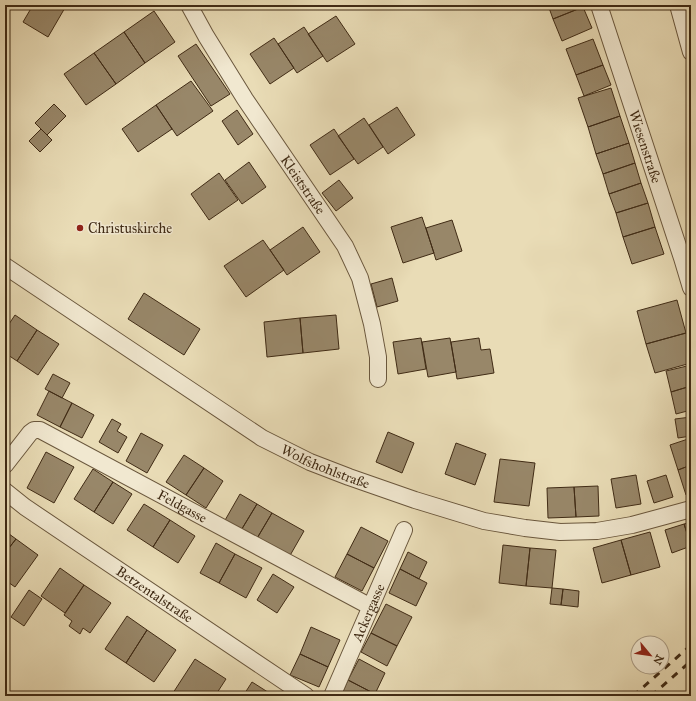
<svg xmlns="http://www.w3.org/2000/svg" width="696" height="701" font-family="'IM FELL Great Primer',serif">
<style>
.building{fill:#988769;stroke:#402b15}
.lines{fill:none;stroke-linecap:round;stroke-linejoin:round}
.street-casing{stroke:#6a573d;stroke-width:18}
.street{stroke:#f1e8d0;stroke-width:16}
.rail{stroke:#402b15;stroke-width:3;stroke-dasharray:7 7;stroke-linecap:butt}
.poi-dot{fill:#8f2418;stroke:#f1e8d0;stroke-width:1.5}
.labels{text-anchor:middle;stroke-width:3;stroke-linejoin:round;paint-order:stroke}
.street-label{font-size:14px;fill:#402b15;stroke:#f1e8d0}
.poi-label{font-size:14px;fill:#402b15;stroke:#f1e8d0;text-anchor:start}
</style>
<rect width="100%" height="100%" fill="#e9dcb6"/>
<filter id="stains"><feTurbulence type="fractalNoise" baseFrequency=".005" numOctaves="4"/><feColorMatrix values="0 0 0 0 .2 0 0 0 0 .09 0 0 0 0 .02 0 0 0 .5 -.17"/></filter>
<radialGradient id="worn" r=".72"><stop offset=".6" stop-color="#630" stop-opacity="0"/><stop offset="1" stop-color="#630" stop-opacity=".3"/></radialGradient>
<!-- building -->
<path class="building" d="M33,5L66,6L48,37L23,22Z
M548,5H582L583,7L553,19Z
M685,5H691V12L688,13Z
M583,7L592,28L562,41L553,19Z
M154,11L175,42L145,63L124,32Z
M336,16L355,44L327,62L308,34Z
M304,27L323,56L297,73L278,44Z
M124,32L145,63L116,84L94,53Z
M274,38L294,68L270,84L250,54Z
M593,39L603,65L576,75L566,49Z
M196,44L230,94L211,106L178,56Z
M94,53L116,84L86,105L64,74Z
M603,65L611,85L584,96L576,75Z
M191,81L213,111L177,136L156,105Z
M611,88L620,116L588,127L578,98Z
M54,104L66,116L47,135L35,123Z
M156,105L172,129L138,152L122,129Z
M397,107L415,135L388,154L369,125Z
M237,110L253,134L238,145L222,121Z
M620,116L629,143L596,154L588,127Z
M364,118L383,147L358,164L338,136Z
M41,129L52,140L40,152L29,141Z
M334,129L354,159L330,175L310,145Z
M629,143L635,163L603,174L596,154Z
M249,162L266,187L242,204L225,180Z
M635,163L641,183L609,194L603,174Z
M219,173L238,200L209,220L191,194Z
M339,180L353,198L336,211L322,193Z
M641,183L648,203L616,213L609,194Z
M648,203L655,227L623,237L616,213Z
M422,217L434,253L403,263L391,227Z
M452,220L462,251L436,260L426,228Z
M303,227L320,252L287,275L270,250Z
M655,227L664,254L632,264L623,237Z
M263,240L284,270L246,297L224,266Z
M392,278L398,301L377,307L371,284Z
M144,293L200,329L184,355L128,319Z
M677,300L686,333L646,344L637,311Z
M15,315L37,330L17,361L5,353V330Z
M336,315L339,349L303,353L300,318Z
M300,318L303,353L267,357L264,322Z
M37,330L59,344L38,375L17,361Z
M686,333L691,350V363L655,373L646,344Z
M421,338L426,369L398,374L393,342Z
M450,338L456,372L428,377L422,342Z
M479,338L481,350L490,349L494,373L457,379L451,342Z
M687,366L691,386L671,392L666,371Z
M53,374L70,383L62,398L45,389Z
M691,386V410L676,414L671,392Z
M49,391L72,403L60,427L37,415Z
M72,403L94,415L82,438L60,427Z
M691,417V436L678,438L675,419Z
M112,419L121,424L117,431L127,437L118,453L99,442Z
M388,432L414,443L402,473L376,462Z
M141,433L163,445L147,473L126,461Z
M691,438V465L678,470L670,445Z
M456,443L486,454L475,485L445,474Z
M46,452L74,467L54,503L27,488Z
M184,455L204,468L186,495L166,482Z
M500,459L535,463L529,506L494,502Z
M691,465V493L686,495L678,470Z
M204,468L223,481L206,508L186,495Z
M93,469L113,482L94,512L74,499Z
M636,475L641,504L616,508L611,479Z
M666,475L673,497L654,503L647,481Z
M113,482L132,494L113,524L94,512Z
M598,486L599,516L576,517L574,487Z
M574,487L576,517L548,518L547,488Z
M240,494L257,504L240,532L224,522Z
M144,504L170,520L153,547L127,530Z
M257,504L272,513L256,540L240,532Z
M272,513L304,531L288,559L256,540Z
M170,520L195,536L178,563L153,547Z
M691,522V546L684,524Z
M684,524L691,546L672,553L665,530Z
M361,527L388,541L374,568L347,554Z
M5,531L16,539L5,553Z
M650,532L660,567L631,575L621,540Z
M16,539L38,555L15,587L5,580V553Z
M621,540L631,575L602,583L593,548Z
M216,543L235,554L219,583L200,573Z
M503,545L530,548L526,586L499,583Z
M530,548L556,550L552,588L526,586Z
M408,552L427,562L419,579L400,569Z
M235,554L262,568L246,598L219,583Z
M347,554L374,568L362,591L335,577Z
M60,568L84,585L65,613L41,596Z
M400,569L427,583L416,606L389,593Z
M273,574L294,587L277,613L257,600Z
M84,585L111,603L90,633L83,628L80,634L69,626L72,621L64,615Z
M552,588L563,589L561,605L550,604Z
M563,589L579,591L578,607L561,605Z
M29,590L42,599L24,626L11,617Z
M386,604L412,617L397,646L371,633Z
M127,616L147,630L126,663L105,649Z
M311,627L340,640L328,667L300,654Z
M147,630L176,650L154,682L126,663Z
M371,633L397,646L387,666L361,652Z
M300,654L328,667L319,687L290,675Z
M195,659L226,679L215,696H171Z
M359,659L385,673L375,694L348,680Z
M348,680L375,694L374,696H341Z
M252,682L274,696H243Z"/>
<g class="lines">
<!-- street casing -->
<g class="street-casing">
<g id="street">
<path id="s1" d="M189,5L206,36L245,99L345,246L360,278L372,324L378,357V379"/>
<path id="s2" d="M599,5L682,258L691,288"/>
<path d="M678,5L691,52"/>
<path id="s3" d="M5,266L262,438L310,462L349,477L415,500L484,521L525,528L560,532L597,531L632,525L691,509"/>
<path id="s4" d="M5,465L30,433L34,430H40L371,607"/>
<path id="s5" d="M5,491L25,507L306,696"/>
<path id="s6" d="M332,696L404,530"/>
</g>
</g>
<!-- street -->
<use href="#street" class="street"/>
<!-- rail -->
<path class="rail" d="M633,696L691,645
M651,696L691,661"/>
</g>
<!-- markers -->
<circle class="poi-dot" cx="80" cy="228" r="4"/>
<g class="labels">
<!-- street labels -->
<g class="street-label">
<text dy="5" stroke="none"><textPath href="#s2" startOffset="149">Wiesenstraße</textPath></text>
<text dy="5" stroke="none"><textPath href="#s1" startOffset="213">Kleiststraße</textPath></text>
<text dy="5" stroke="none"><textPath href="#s3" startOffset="379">Wolfshohlstraße</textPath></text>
<text dy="5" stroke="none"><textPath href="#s4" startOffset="213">Feldgasse</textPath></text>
<text dy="5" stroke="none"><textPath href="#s5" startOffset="182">Betzentalstraße</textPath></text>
<text dy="5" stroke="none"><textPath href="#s6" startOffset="91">Ackergasse</textPath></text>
</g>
<!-- poi labels -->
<g class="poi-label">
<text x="88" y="233">Christuskirche</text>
</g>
</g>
<!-- margin -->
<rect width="696" height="701" fill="none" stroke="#e9dcb6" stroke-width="20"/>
<rect x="6" y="6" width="684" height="689" fill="none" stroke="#402b15" stroke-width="2"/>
<rect x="10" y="10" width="676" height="681" fill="none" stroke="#402b15"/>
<!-- north arrow -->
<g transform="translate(650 655) rotate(119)"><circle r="19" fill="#f1e8d0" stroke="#aa9c85"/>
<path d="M0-3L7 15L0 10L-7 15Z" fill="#8f2418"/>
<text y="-6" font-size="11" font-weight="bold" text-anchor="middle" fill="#402b15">N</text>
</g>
<rect width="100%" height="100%" filter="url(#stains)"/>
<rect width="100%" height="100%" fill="url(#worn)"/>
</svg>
